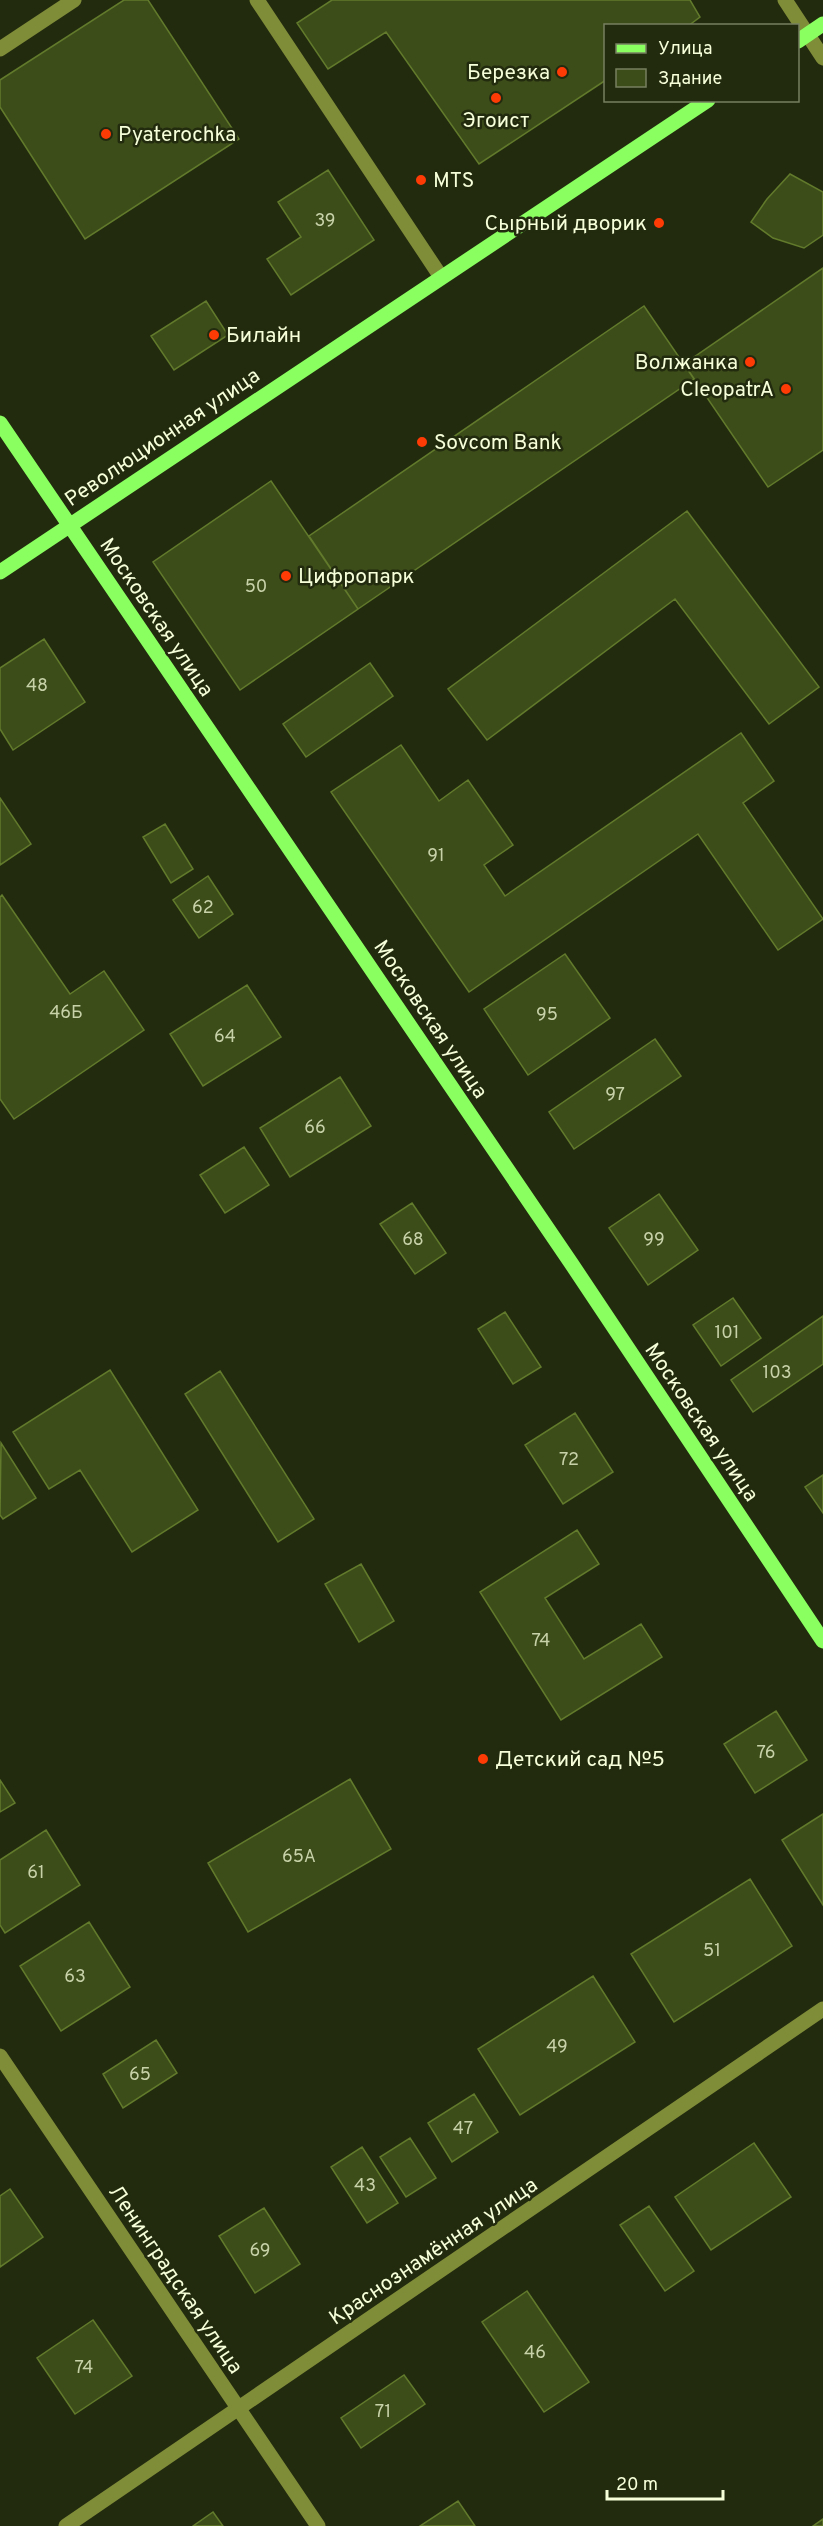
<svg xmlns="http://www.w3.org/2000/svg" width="823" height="2526" font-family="Overpass,sans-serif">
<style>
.building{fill:#3d4d1a;stroke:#617a2b;stroke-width:1.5}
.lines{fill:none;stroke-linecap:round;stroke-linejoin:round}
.minor{stroke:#7f8c38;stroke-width:15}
.major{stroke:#89ff60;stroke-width:15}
.poi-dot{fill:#ff3b05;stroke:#232b0f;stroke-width:2}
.labels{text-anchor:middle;stroke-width:5;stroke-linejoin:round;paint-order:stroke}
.number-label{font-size:18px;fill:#c8d2a9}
.poi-label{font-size:21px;fill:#f6ffd9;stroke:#232b0f;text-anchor:start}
.street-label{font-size:21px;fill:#f6ffd9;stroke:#232b0f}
</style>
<rect width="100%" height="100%" fill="#232b0f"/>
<!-- building -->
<path class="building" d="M124,0H148L239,139L85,239L0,107V80Z
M332,0H690L700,17L688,26H606V80L479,164L386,32L328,69L297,23Z
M328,170L374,240L291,295L267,259L301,237L278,202Z
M790,174L823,192V235L804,248L773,238L751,222L767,199Z
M823,268V450L768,487L684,364Z
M206,301L228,335L174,370L151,336Z
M644,306L694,379L358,609L309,536Z
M271,481L358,609L240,690L153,562Z
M687,511L819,687L769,724L675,599L487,740L448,689Z
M44,639L85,702L13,750L0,729V668Z
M370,663L393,696L306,757L283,724Z
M741,733L774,781L743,803L823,919L778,950L698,834L469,992L331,792L401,745L439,801L468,780L513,845L484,865L505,896Z
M0,798L31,844L0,865Z
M165,824L193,869L171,883L143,837Z
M208,876L233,914L199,938L173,900Z
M2,895L70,994L104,971L144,1030L14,1119L0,1099V897Z
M565,954L610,1018L528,1075L484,1009Z
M247,985L281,1037L203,1086L170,1034Z
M655,1039L681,1076L574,1149L549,1112Z
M340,1077L371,1126L290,1177L260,1128Z
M244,1147L269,1185L225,1213L200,1175Z
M659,1194L698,1250L648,1285L609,1228Z
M412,1203L446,1253L415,1274L380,1224Z
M733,1298L761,1338L721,1366L693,1325Z
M505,1312L541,1367L513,1384L478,1329Z
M823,1316V1364L753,1412L731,1380Z
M110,1370L198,1510L132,1552L80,1470L49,1489L13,1432Z
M220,1371L314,1519L278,1542L185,1394Z
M575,1413L613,1472L563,1504L525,1445Z
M1,1443L36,1498L3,1519L0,1515Z
M823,1475V1513L805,1487Z
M577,1530L599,1564L545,1598L584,1659L641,1624L662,1657L561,1720L480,1592Z
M361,1564L394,1621L359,1642L325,1584Z
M776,1711L807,1760L755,1793L724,1744Z
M350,1779L391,1849L248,1932L208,1863Z
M0,1780L15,1803L0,1812Z
M823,1814V1905L782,1840Z
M46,1830L80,1885L5,1933L0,1925V1860Z
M750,1879L792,1946L674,2022L631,1954Z
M89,1922L130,1987L61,2031L20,1966Z
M593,1976L635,2042L520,2115L478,2049Z
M156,2040L177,2073L123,2108L103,2074Z
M474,2094L498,2132L452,2162L428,2123Z
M410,2138L436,2178L406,2197L380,2157Z
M754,2143L791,2197L711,2250L675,2197Z
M362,2147L398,2203L367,2223L331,2167Z
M10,2189L43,2237L0,2267V2196Z
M649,2206L694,2271L665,2291L620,2225Z
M264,2208L300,2264L255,2293L219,2236Z
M527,2291L589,2382L544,2412L482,2322Z
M93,2320L132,2376L75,2414L37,2358Z
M404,2375L425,2404L361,2448L341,2418Z
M458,2501L475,2526H420Z
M213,2512L223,2526H193Z
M823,2519V2526H813Z"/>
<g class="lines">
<!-- minor -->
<path class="minor" d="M257,0L441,277
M785,0L823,58
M0,49L74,0
M0,2056L318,2526
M66,2526L823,2009"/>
<!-- major -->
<path class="major" d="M798,41L823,24
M0,423L571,1263L823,1641
M0,572L708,100"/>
</g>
<!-- markers -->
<g class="poi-dot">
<circle cx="562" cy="72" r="6"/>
<circle cx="496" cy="98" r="6"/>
<circle cx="106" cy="134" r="6"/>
<circle cx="421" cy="180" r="6"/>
<circle cx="659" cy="223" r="6"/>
<circle cx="214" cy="335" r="6"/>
<circle cx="750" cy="362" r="6"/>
<circle cx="786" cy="389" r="6"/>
<circle cx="422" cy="442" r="6"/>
<circle cx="286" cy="576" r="6"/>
<circle cx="483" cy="1759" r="6"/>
</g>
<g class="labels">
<!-- number labels -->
<g class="number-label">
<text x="325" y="226">39</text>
<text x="256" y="592">50</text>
<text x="37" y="691">48</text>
<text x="436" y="861">91</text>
<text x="203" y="913">62</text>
<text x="66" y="1018">46Б</text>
<text x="547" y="1020">95</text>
<text x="225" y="1042">64</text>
<text x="615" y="1100">97</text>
<text x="315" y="1133">66</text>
<text x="413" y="1245">68</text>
<text x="654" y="1245">99</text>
<text x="727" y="1338">101</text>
<text x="777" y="1378">103</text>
<text x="569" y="1465">72</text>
<text x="541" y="1646">74</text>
<text x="766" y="1758">76</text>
<text x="299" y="1862">65А</text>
<text x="36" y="1878">61</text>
<text x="712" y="1956">51</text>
<text x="75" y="1982">63</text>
<text x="557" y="2052">49</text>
<text x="140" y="2080">65</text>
<text x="463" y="2134">47</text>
<text x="365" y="2191">43</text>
<text x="260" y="2256">69</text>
<text x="535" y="2358">46</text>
<text x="84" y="2373">74</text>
<text x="383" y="2417">71</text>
</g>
<!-- poi labels -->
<g class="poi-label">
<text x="550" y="79" text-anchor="end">Березка</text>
<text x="496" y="127" text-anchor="middle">Эгоист</text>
<text x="118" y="141">Pyaterochka</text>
<text x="433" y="187">MTS</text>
<text x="647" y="230" text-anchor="end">Сырный дворик</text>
<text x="226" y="342">Билайн</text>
<text x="738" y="369" text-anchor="end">Волжанка</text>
<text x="774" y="396" text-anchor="end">CleopatrA</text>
<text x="434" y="449">Sovcom Bank</text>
<text x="298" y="583">Цифропарк</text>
<text x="495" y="1766">Детский сад №5</text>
</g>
<!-- street labels -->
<g class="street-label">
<text transform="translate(162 437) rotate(-34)" y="7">Революционная улица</text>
<text transform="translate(157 617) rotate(56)" y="7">Московская улица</text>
<text transform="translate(431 1019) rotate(56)" y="7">Московская улица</text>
<text transform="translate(702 1422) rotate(56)" y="7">Московская улица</text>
<text transform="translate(433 2251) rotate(-34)" y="7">Краснознамённая улица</text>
<text transform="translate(176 2279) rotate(56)" y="7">Ленинградская улица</text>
</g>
</g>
<!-- legend -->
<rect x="604" y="24" width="195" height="78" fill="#232b0f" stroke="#778060" stroke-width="1.5"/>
<rect x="616" y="44" width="30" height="9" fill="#89ff60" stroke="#778060" stroke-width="1.5"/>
<text x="658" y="54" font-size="18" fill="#f6ffd9">Улица</text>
<rect x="616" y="69" width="30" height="18" fill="#3d4d1a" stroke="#778060" stroke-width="1.5"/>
<text x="658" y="84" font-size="18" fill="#f6ffd9">Здание</text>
<!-- scale -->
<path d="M607 2490v9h116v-9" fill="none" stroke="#f6ffd9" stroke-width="3"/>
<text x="616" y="2490" font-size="18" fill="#f6ffd9" stroke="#232b0f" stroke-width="4.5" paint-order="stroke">20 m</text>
</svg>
